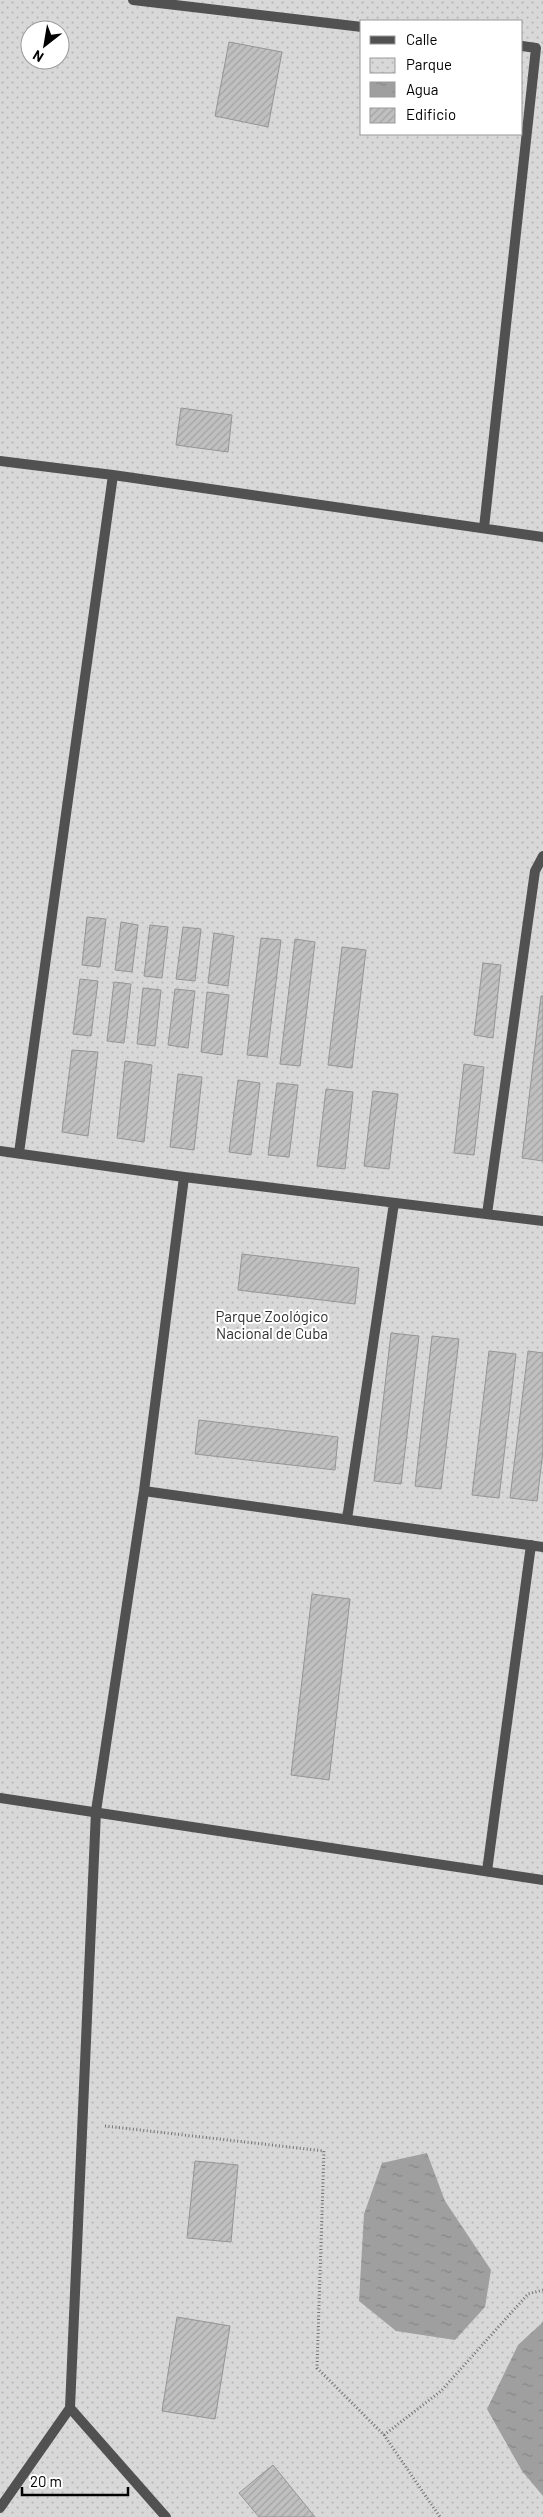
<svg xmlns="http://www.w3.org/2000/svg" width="543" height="2517" font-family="Barlow,sans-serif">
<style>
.park{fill:url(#park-dots);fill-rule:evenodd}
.water{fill:url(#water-ripples)}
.building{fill:url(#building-hatch);stroke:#959595}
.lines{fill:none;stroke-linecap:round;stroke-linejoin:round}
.path{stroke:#737373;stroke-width:3;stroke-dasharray:1 2.5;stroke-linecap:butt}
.service{stroke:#515151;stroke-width:10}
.minor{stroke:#515151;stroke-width:10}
.labels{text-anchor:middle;stroke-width:4;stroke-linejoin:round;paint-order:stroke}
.park-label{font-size:15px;fill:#2f2f2f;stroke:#fff}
</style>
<defs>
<pattern id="park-dots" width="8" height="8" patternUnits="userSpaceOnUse" patternTransform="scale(1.25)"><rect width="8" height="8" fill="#d8d8d8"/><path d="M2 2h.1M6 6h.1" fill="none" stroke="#b8b8b8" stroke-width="1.8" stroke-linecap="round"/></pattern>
<pattern id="water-ripples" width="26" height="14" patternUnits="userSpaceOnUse" patternTransform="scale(1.25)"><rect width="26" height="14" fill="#9f9f9f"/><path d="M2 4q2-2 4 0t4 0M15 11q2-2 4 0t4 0" fill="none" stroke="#878787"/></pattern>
<pattern id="building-hatch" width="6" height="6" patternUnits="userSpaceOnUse" patternTransform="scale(1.25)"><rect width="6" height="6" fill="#c0c0c0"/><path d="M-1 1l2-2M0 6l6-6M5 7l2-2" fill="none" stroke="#a3a3a3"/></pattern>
</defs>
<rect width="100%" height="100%" fill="#fff"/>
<!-- park -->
<path class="park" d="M0,0H543V2517H0ZM362,21H522V134H362ZM30,30H60V60H30Z"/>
<!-- water -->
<path class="water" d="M427,2153L445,2201L491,2270L485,2307L455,2340L396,2331L359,2301L364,2214L382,2163Z
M543,2322V2496L522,2471L487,2409L518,2345Z"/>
<!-- building -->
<path class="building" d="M229,42L282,52L268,127L215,116Z
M181,408L232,415L228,452L176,445Z
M87,917L106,919L100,967L82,965Z
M121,922L138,925L132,972L115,970Z
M150,925L168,927L162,978L144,976Z
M183,927L201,929L195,981L176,979Z
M214,933L234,936L228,986L208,983Z
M261,938L281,940L267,1057L247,1055Z
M295,939L315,942L300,1066L280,1064Z
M342,947L366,950L352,1068L328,1065Z
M483,963L501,965L493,1038L474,1035Z
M80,979L98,981L91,1036L73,1034Z
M114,982L131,984L124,1043L107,1041Z
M143,988L161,990L155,1046L137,1044Z
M175,989L195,991L188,1048L168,1045Z
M207,992L229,995L222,1055L201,1052Z
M541,996H543V1161L522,1158Z
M72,1050L98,1052L88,1136L62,1132Z
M125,1061L152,1065L144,1142L117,1138Z
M464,1064L484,1067L474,1155L454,1153Z
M178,1074L202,1077L194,1150L170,1147Z
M238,1080L260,1083L251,1155L229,1152Z
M277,1083L298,1085L289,1157L268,1155Z
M326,1089L353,1092L345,1169L317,1166Z
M373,1091L398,1094L389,1169L364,1166Z
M242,1254L359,1268L355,1304L238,1290Z
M391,1333L419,1336L401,1484L374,1481Z
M432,1336L459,1339L441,1489L415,1486Z
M489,1351L516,1354L499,1498L472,1495Z
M528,1351L543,1353V1451L537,1501L510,1498Z
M199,1420L338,1437L335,1470L195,1454Z
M312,1594L350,1599L329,1780L291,1775Z
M195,2161L238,2165L231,2242L187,2238Z
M177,2317L230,2326L215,2419L162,2411Z
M273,2465L315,2517H259L239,2493Z"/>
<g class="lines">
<!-- path -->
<path class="path" d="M105,2126L324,2151L317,2368L384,2435L440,2517
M384,2435L441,2391L528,2294L543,2290"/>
<!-- service -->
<path class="service" d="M133,0L362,27
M0,461L113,475L543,537
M484,528L536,48L522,46
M0,1151L184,1177L543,1221
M19,1153L113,475
M487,1214L535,871L543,856
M144,1491L543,1547
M347,1519L394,1203
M487,1871L531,1545
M0,2508L70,2408
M166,2517L70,2408L96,1811L144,1491L184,1177"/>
<!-- minor -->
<path class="minor" d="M0,1798L543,1880"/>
</g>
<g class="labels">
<!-- park labels -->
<g class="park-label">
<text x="272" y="1322">Parque Zoológico<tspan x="272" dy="17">Nacional de Cuba</tspan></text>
</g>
</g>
<!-- legend -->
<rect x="360" y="20" width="162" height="115" fill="#ffffff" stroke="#999999"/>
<rect x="370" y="36" width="25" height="8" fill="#515151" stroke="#999999"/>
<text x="406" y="45" font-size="15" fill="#000000">Calle</text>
<rect x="370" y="58" width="25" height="15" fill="url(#park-dots)" stroke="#999999"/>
<text x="406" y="70" font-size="15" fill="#000000">Parque</text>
<rect x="370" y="82" width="25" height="15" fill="url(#water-ripples)" stroke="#999999"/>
<text x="406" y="95" font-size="15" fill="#000000">Agua</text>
<rect x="370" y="108" width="25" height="15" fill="url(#building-hatch)" stroke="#999999"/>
<text x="406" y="120" font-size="15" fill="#000000">Edificio</text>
<!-- north arrow -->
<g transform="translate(45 45) rotate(211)"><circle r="24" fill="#ffffff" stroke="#999999"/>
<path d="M0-4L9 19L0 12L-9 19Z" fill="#000000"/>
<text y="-8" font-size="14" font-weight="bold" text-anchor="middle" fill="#000000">N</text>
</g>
<!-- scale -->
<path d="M22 2487v8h106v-8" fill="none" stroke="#000000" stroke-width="2.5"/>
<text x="30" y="2487" font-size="15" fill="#000000" stroke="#ffffff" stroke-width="4" paint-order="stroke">20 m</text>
</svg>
